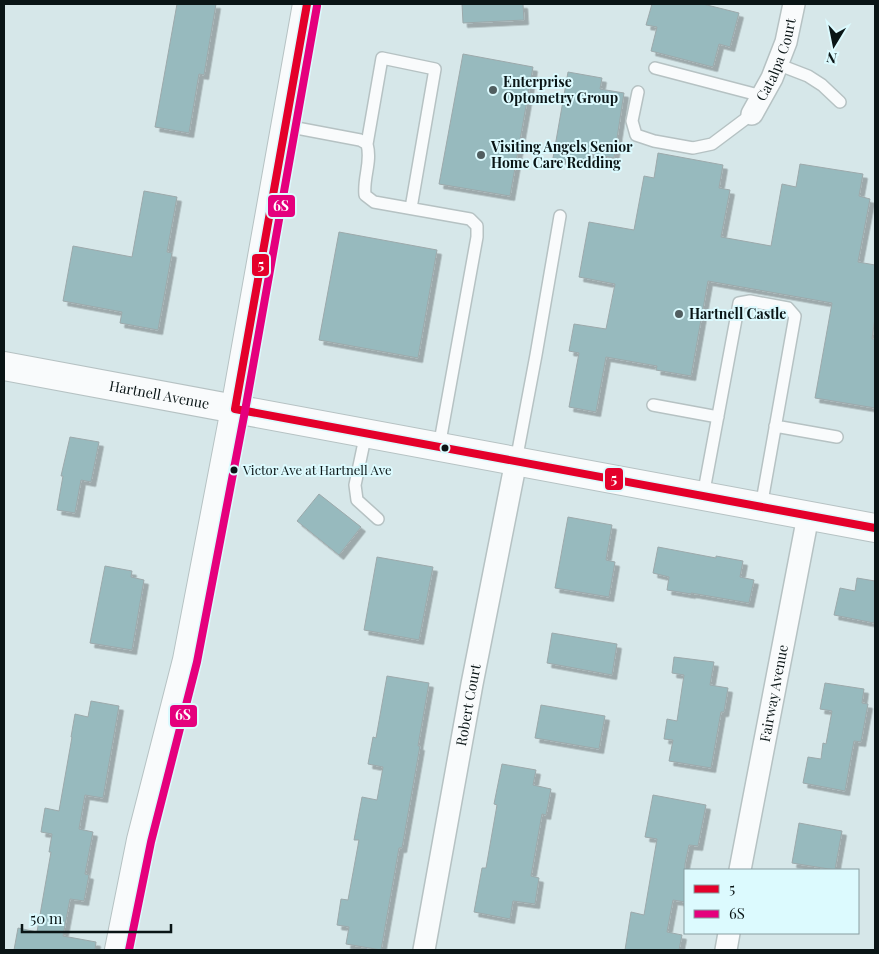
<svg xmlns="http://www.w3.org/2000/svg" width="879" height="954" font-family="'Playfair Display',serif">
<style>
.building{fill:#97babe;stroke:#9ca9ab;filter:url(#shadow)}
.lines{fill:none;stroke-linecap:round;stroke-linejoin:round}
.service-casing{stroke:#b6c2c3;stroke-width:14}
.minor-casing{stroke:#b6c2c3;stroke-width:24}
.secondary-casing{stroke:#b6c2c3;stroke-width:30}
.service{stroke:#f9fbfc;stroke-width:11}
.minor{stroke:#f9fbfc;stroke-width:21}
.secondary{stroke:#f9fbfc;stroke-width:28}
.bus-1-casing{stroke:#dcfafe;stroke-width:11}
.bus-2-casing{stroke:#dcfafe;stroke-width:11}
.bus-1{stroke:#e4002b;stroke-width:8}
.bus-2{stroke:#e5007d;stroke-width:8}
.poi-dot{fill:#515e60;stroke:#dcfafe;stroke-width:2}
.bus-dot{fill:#0a1516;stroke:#dcfafe;stroke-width:2}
.labels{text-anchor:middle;stroke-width:4;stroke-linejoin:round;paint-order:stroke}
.bus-label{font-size:13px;fill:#0a1516;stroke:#dcfafe;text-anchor:start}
.street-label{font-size:14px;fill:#0a1516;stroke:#dcfafe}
.poi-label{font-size:14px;font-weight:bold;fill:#0a1516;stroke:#dcfafe;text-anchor:start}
.line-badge{stroke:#dcfafe;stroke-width:2}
.badge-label{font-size:14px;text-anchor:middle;font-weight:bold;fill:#fff}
</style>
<defs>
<filter id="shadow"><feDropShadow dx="4.5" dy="4.5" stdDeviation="0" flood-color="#0004"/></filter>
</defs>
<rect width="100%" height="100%" fill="#d6e7e9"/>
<!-- building -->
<path class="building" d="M177,4H216L204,75L199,74L189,133L155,127Z
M462,4H523L524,20L463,23Z
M652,4H703L739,13L730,47L719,44L713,67L651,51L657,27L646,25Z
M463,54L533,67L510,196L439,184Z
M568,72L602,78L600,89L624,93L614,158L589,153L587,164L553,158Z
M658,153L723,165L719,188L730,190L721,237L771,246L782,184L796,187L800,164L863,174L859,196L870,199L858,262L875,265V318L872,339H875V408L815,398L832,303L708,281L691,376L656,370L657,366L606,357L596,412L569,407L579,353L569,351L574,324L606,329L615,284L579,277L589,222L634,230L644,176L654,178Z
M144,191L177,197L167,252L172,253L158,330L120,323L122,312L63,301L73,246L132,257Z
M339,232L437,250L418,358L319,340Z
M70,437L99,442L91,482L81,480L75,513L57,510L63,476H61Z
M319,494L361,527L339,555L297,521Z
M568,517L612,525L606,560L615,562L609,597L555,588Z
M658,547L716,558V556L743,561L740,577L754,580L749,603L691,593V594L667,590L669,577L653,573Z
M377,557L433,567L419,640L364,630Z
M105,566L132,571L131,577L144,580L132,650L90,643Z
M857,578L875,581V615L874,623L834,615L840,588L855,591Z
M552,633L617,644L612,675L547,663Z
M674,657L714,662L710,685L728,688L724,712H721L711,768L669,761L673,740L664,739L667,719L677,721L684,675L672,673Z
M387,676L429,683L418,746H420L402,848H399L381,950L346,944L349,927L337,925L341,899L348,900L359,840H354L362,797L377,800L383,767L368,764L373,737L376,738Z
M825,683L864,689L862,703L868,704L861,742L854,741L845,791L803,783L808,757L821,759L823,743L826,744L832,711L820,709Z
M91,701L119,706L103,798L85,795L79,829L93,832L85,874L89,875L84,901L70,899L63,936L96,942L95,950H14L18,928L37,932L51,852H49L52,834L41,832L45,808L59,811L72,737H71L75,714L88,717Z
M541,705L605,716L599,749L535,738Z
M502,764L536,770L533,785L551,789L546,815L542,814L531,876L539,878L535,904L513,901L510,919L474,912L482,868H486L497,805L494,804Z
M653,795L706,805L698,846L689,845L685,864V902L673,900L667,932L682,935L679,950H625L631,912L644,915L657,839L645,837Z
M799,823L842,831L835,870L792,863Z"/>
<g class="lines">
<!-- service casing -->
<g class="service-casing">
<path id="service" d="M777,64L808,76L822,85L840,102
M655,68L762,96
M638,92L632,121L636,135L654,141L693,148L712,144L752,114
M286,126L360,140L367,144C372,162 363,177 365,195L374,202L470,219L477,226V237L439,447
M367,144L382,58L435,69L411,208
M653,405L718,417
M775,426L837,437
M366,433L355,485L357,500L378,519
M516,461L536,355L560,216
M703,496L739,303L750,301L788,308L795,316L761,507"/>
</g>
<!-- minor casing -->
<g class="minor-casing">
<g id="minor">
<path id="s1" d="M752,114L772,78L786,42L794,4"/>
<path id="s2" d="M740,870L808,516"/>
<path id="s3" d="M424,950L472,684L516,461"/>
<path d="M726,950L729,933"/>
</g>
</g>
<!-- secondary casing -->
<g class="secondary-casing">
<g id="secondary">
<path id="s4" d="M4,366L875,528"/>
<path d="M119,950L141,840L187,660L235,409L307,4"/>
</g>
</g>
<!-- service -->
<use href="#service" class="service"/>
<!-- minor -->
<use href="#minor" class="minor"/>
<!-- secondary -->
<use href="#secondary" class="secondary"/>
<!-- bus-1 casing -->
<g class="bus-1-casing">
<path id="bus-1" d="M307,4L235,409L875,528"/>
</g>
<!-- bus-2 casing -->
<g class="bus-2-casing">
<path id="bus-2" d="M129,950L151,842L197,662L245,411L317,6"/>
</g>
<!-- bus-1 -->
<use href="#bus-1" class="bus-1"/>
<!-- bus-2 -->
<use href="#bus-2" class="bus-2"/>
</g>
<!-- markers -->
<g class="poi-dot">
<circle cx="493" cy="90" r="5"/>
<circle cx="481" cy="155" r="5"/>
<circle cx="679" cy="314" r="5"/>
</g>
<g class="bus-dot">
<circle cx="445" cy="448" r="4.5"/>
<circle cx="234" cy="470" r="4.5"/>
</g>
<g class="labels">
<!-- bus labels -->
<g class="bus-label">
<text x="243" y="475">Victor Ave at Hartnell Ave</text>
</g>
<!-- street labels -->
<g class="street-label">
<text dy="5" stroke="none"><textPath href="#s1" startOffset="60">Catalpa Court</textPath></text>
<text dy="5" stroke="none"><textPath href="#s4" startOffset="158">Hartnell Avenue</textPath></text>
<text dy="5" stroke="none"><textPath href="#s2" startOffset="180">Fairway Avenue</textPath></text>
<text dy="5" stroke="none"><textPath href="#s3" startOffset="249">Robert Court</textPath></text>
</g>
<!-- poi labels -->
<g class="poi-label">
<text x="503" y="87">Enterprise<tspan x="503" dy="16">Optometry Group</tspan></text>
<text x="491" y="152">Visiting Angels Senior<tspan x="491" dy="16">Home Care Redding</tspan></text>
<text x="689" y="319">Hartnell Castle</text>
</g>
</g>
<g class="line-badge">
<rect x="267" y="194" width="29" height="24" rx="5" fill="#e5007d"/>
<rect x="251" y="253" width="19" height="24" rx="5" fill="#e4002b"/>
<rect x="604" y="467" width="20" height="24" rx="5" fill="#e4002b"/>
<rect x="169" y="704" width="29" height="24" rx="5" fill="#e5007d"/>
</g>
<g class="badge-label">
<text x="281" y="211">6S</text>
<text x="261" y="270">5</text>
<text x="614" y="484">5</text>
<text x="183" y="720">6S</text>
</g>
<!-- border -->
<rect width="879" height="954" fill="none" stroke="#0a1516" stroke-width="10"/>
<!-- legend -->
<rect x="684" y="869" width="175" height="65" fill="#dcfafe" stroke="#889ea1"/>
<rect x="694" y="885" width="25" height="8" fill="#e4002b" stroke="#889ea1"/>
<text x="729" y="894" font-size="15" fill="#0a1516">5</text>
<rect x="694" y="910" width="25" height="8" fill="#e5007d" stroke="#889ea1"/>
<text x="729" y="919" font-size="15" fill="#0a1516">6S</text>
<!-- north arrow -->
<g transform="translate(834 45) rotate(190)" stroke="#dcfafe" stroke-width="4" paint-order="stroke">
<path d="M0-4L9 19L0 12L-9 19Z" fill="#0a1516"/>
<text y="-8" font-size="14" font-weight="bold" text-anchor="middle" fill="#0a1516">N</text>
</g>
<!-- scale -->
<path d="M22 924v8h149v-8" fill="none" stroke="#0a1516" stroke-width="2.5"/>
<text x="30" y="924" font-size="15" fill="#0a1516" stroke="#dcfafe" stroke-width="4" paint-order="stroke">50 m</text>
</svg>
